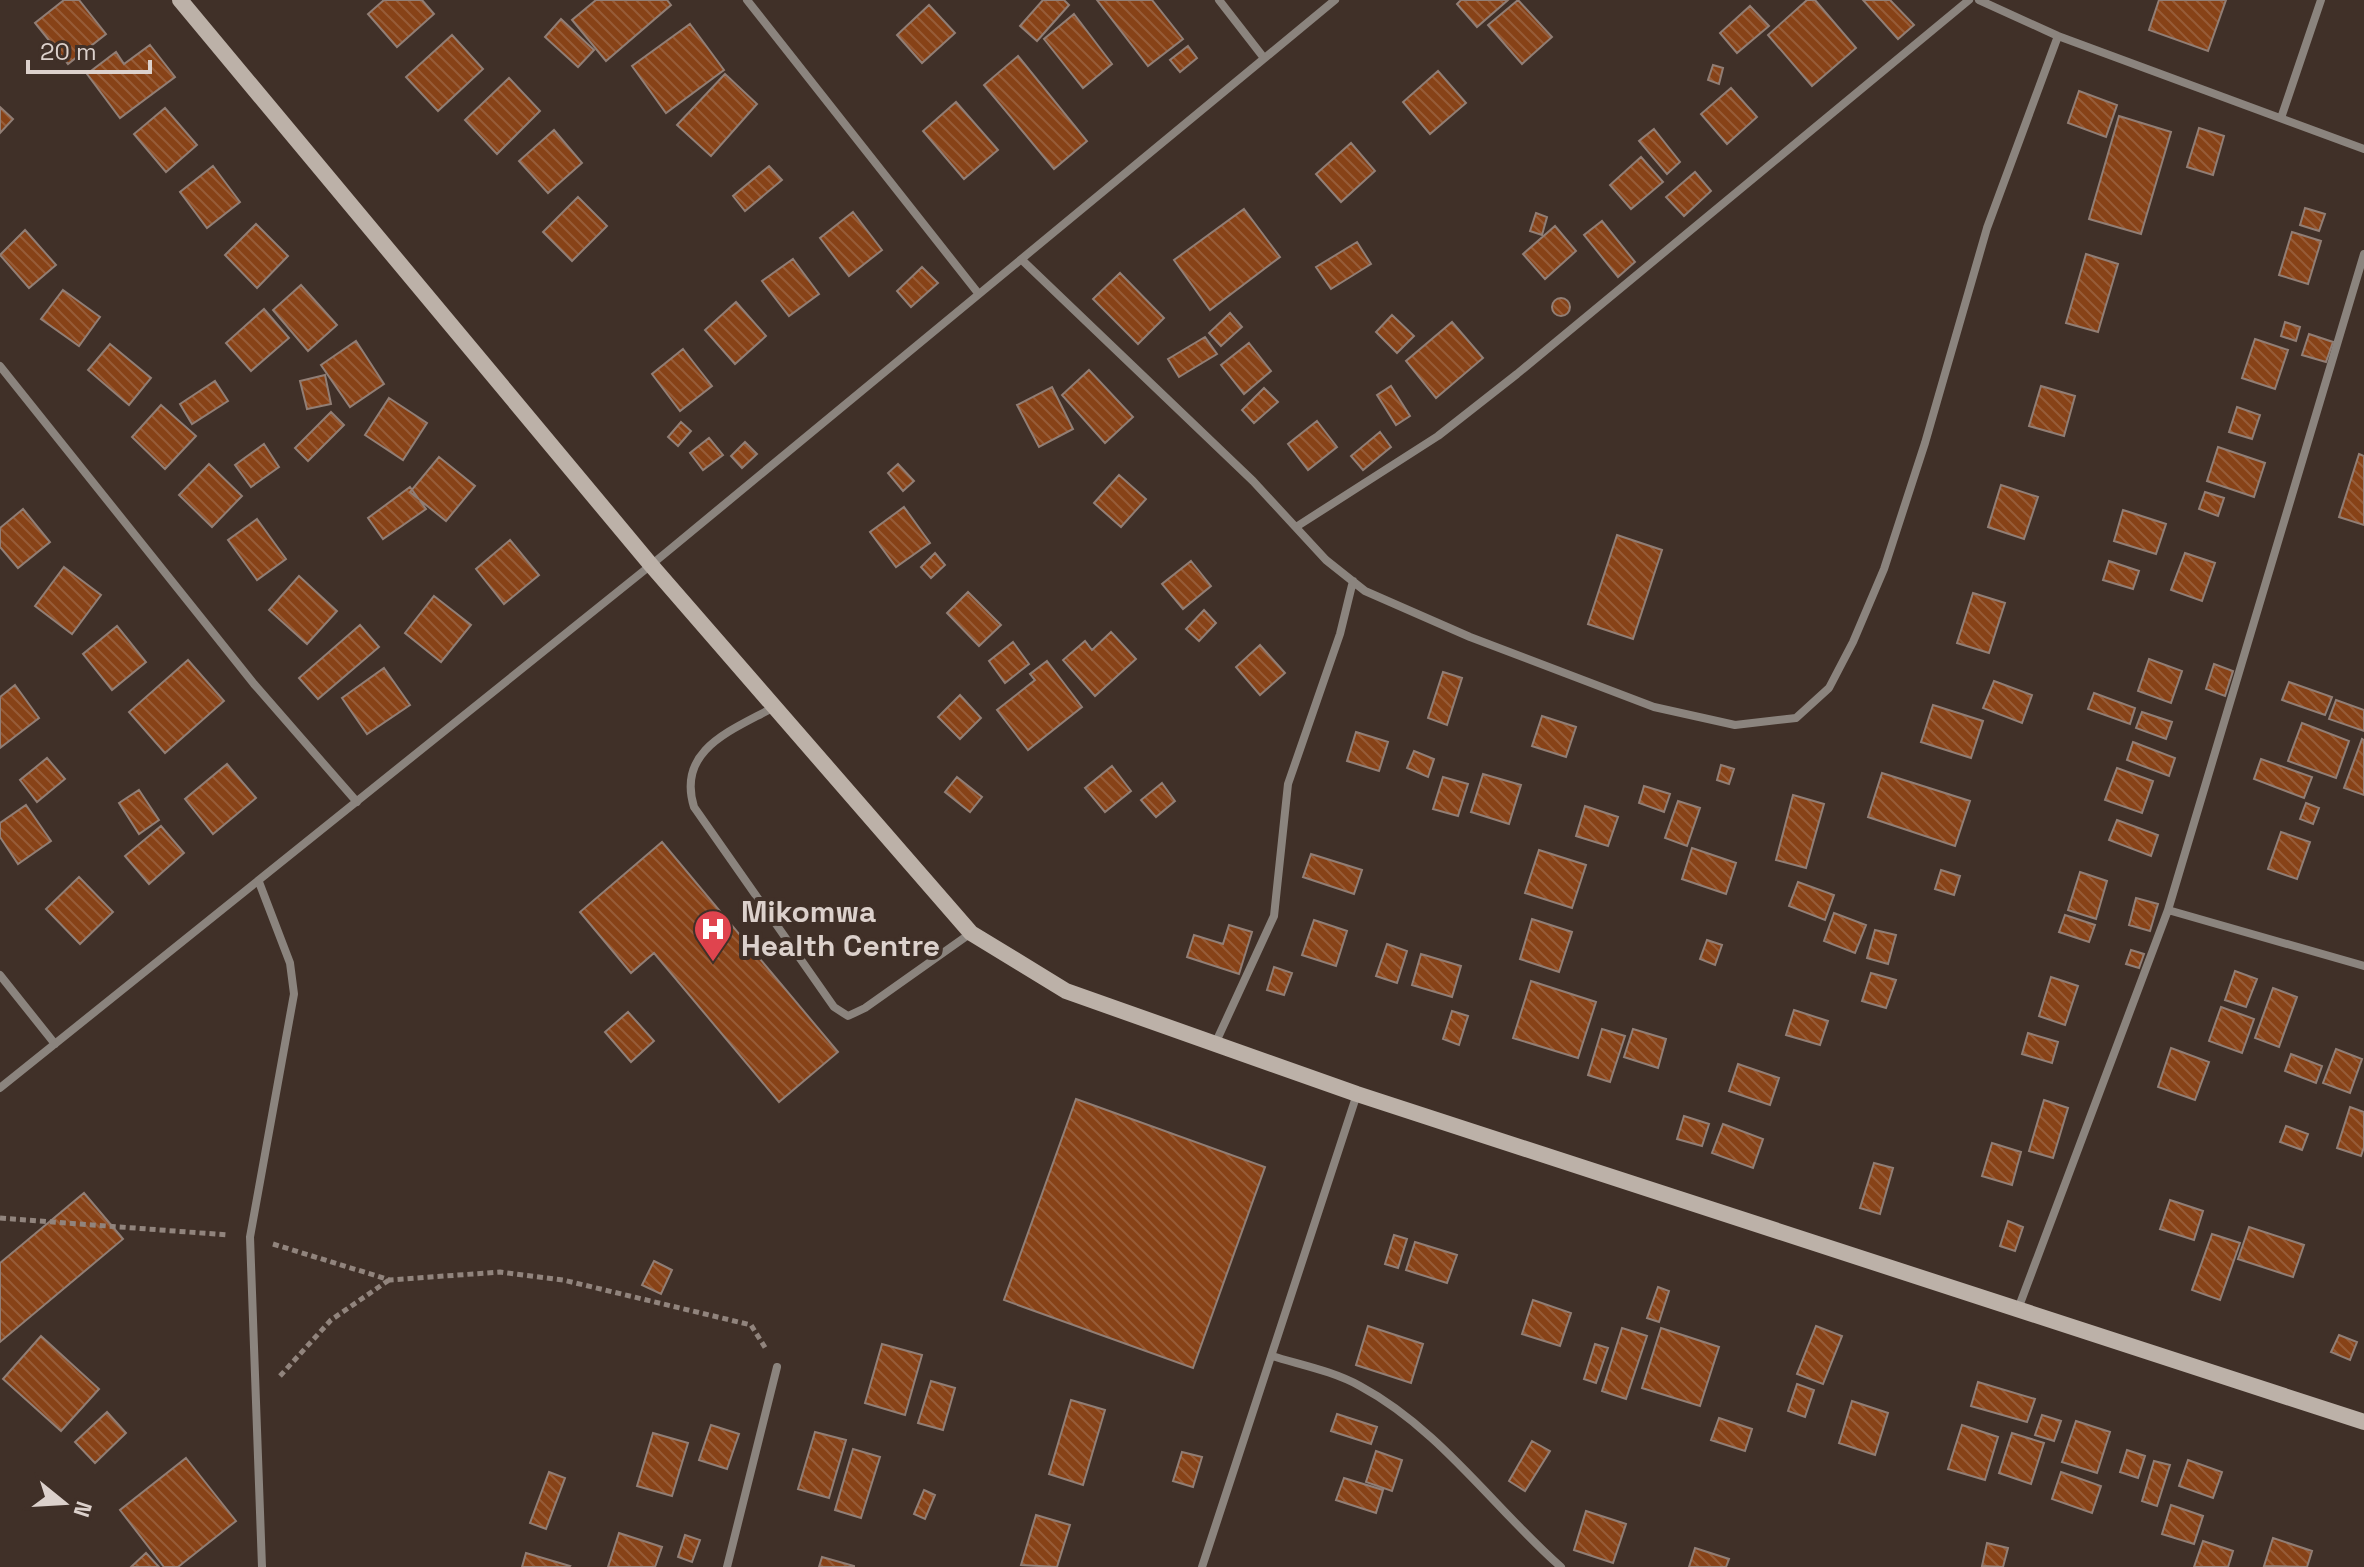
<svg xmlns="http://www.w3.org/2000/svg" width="2364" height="1567" font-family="'Space Grotesk',sans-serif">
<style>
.building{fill:url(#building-back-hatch);stroke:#917e75;stroke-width:2}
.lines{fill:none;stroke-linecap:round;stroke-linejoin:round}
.path{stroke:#91847d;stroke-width:5;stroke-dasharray:6 4;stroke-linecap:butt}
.minor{stroke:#8b847e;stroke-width:8}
.secondary{stroke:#bcb1a8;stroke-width:16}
.labels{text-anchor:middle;stroke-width:8;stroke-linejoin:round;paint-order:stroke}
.poi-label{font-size:30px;font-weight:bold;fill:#dcd1cc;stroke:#403028;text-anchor:start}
</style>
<defs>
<pattern id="building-back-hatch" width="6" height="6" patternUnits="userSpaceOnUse" patternTransform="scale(2)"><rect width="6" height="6" fill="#874217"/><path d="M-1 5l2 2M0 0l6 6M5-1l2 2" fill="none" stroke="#975c38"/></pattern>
</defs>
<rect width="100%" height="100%" fill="#403028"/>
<!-- building -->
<path class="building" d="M64,0H79L106,34L68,64L35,23Z
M384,0H422L434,14L397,47L368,14Z
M596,0H667L671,5L606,61L572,20Z
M1043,0H1064L1069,5L1037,41L1020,26Z
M1097,0H1152L1183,39L1148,66Z
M1461,0H1508L1477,27L1457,4Z
M1518,0L1552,37L1522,64L1488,25Z
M1807,0H1815L1856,48L1812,86L1768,35Z
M1863,0H1890L1914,25L1898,39Z
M2159,0H2226L2208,51L2149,30Z
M929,5L955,33L922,63L897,35Z
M1750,6L1769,26L1737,53L1720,33Z
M1074,14L1112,64L1083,88L1044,39Z
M561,19L594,50L578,67L545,37Z
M690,24L724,70L666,113L632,66Z
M452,35L483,69L438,111L406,77Z
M150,45L175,77L120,118L87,74L116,52L124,64Z
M1188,46L1197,58L1180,72L1170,60Z
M1018,56L1087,141L1054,169L984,85Z
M1713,65L1723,68L1719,84L1708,80Z
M1438,71L1466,103L1430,134L1403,102Z
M725,74L757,104L711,156L677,125Z
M509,78L540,111L497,154L465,120Z
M1731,88L1757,117L1727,144L1701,114Z
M2079,91L2117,105L2106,137L2068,123Z
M956,102L998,150L964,179L923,131Z
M0,107L13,119L0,133Z
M165,108L197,145L166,172L134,134Z
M2119,116L2171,132L2141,234L2089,219Z
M2199,128L2224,136L2213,175L2187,167Z
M1654,129L1680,162L1667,174L1639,141Z
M554,130L582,163L548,193L519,161Z
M1351,143L1375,171L1341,202L1316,174Z
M1641,157L1663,182L1631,209L1610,185Z
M213,166L240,202L207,228L180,192Z
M769,166L782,180L745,211L733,196Z
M1695,172L1711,191L1684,216L1666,197Z
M578,197L607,226L572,261L543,232Z
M2305,208L2325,214L2319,231L2300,225Z
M1244,209L1280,257L1210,310L1174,260Z
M853,212L882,250L849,276L820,238Z
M1536,213L1547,217L1542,235L1530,231Z
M1602,221L1635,262L1618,277L1584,235Z
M256,224L288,256L257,288L225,255Z
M1555,226L1576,251L1545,279L1523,254Z
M25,230L56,265L29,288L0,255Z
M2292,232L2321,241L2308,284L2279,275Z
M1357,242L1371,264L1331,289L1316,267Z
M2086,254L2118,264L2098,332L2066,323Z
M793,259L819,294L789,316L762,281Z
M922,267L938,283L911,307L897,291Z
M1120,273L1164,318L1138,344L1093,299Z
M301,285L337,325L308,351L273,310Z
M63,290L100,317L79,346L41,319Z
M1552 307a9 9 0 1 1 18 0a9 9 0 1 1-18 0Z
M736,302L766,336L735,364L705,330Z
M264,309L289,338L251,371L226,343Z
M1230,313L1242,327L1221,346L1209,333Z
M1392,315L1414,336L1397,353L1376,332Z
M1452,322L1483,358L1436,398L1406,361Z
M2285,322L2300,327L2296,341L2281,336Z
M2309,334L2333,342L2326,362L2302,355Z
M1205,337L1217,354L1179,377L1168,359Z
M2255,339L2288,350L2275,389L2242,378Z
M356,341L384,384L350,407L321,365Z
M1249,343L1271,371L1244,394L1221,365Z
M110,344L151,378L129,405L88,370Z
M683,349L712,386L680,411L652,374Z
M1089,370L1133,417L1105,443L1062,395Z
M325,375L331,404L307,409L300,381Z
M215,381L228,401L192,424L180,404Z
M1391,386L1410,416L1396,425L1377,395Z
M2041,386L2075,396L2064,436L2029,426Z
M1052,387L1073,429L1039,447L1017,405Z
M1264,388L1278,402L1254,423L1242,410Z
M389,398L427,423L403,460L365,435Z
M161,405L196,436L165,469L132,437Z
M2237,407L2260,415L2252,439L2229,432Z
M331,412L344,425L308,461L295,448Z
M1317,421L1337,447L1308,470L1288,444Z
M681,422L691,431L678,446L668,437Z
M1380,432L1391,447L1363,470L1351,456Z
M709,438L723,455L703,470L690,453Z
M745,442L757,454L742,468L731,456Z
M264,444L279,467L251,487L235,465Z
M2218,447L2265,463L2254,497L2207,481Z
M2359,454L2364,456V525L2339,517Z
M439,457L475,486L446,521L410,492Z
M209,464L242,496L212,527L179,495Z
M898,464L914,481L903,491L888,473Z
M1119,475L1146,499L1121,527L1094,503Z
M2001,485L2038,497L2024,539L1988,527Z
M410,487L426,509L383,539L368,518Z
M2205,492L2224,498L2218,516L2199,509Z
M904,507L930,543L896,567L870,532Z
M23,509L50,542L18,568L0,547V528Z
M2123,510L2166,524L2156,554L2114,541Z
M257,519L286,559L257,580L228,540Z
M1617,535L1662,550L1633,639L1588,624Z
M510,540L539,575L504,604L476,569Z
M935,553L945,565L931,578L921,567Z
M2185,553L2215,563L2202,601L2171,590Z
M1191,561L1211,586L1183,609L1162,584Z
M2109,561L2139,571L2133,589L2103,580Z
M64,567L101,595L72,634L35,606Z
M299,576L337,611L307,644L269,610Z
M968,592L1001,625L979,646L947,613Z
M1973,593L2005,603L1989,653L1957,643Z
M434,596L471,625L441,662L405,633Z
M1204,610L1216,623L1199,641L1186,629Z
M360,625L379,647L318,699L299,678Z
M117,626L146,662L112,690L83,654Z
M1111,632L1136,659L1095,696L1063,660L1085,641L1092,650Z
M1013,642L1029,664L1005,683L989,661Z
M1260,645L1285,673L1260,695L1236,667Z
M2149,659L2182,671L2171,703L2138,691Z
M188,660L224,701L165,753L129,712Z
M1047,661L1082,707L1028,750L997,710L1035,680L1030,674Z
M2214,664L2233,671L2225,696L2206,689Z
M384,668L410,705L367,734L342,698Z
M1443,672L1462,678L1447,725L1428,718Z
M1994,681L2032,695L2022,723L1983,708Z
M2289,682L2332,697L2325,715L2282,700Z
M15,685L39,718L0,748V697Z
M2094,693L2135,708L2130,724L2088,709Z
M960,695L981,718L960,739L938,717Z
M2336,700L2364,710V731L2329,719Z
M1933,705L1983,721L1971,758L1921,742Z
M2142,712L2172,722L2166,739L2136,728Z
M1542,716L1576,727L1566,757L1532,746Z
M2302,723L2349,741L2336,778L2288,761Z
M1356,732L1388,742L1379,771L1347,761Z
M2362,739L2364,740V795L2344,788Z
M2133,742L2175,758L2169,776L2127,760Z
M1414,751L1434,759L1428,777L1407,768Z
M47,758L65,779L37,802L20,780Z
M2261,759L2312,777L2304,798L2254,779Z
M227,764L256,798L213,834L185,799Z
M1721,765L1734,769L1729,784L1717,780Z
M1112,766L1131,791L1105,812L1085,788Z
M2117,768L2153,781L2142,813L2105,800Z
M1882,773L1970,801L1955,846L1868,817Z
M1483,774L1521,785L1509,824L1471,812Z
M957,777L982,797L970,812L945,792Z
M1443,777L1468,784L1458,816L1433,809Z
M1162,783L1175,801L1156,817L1141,800Z
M1644,786L1670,794L1664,812L1639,803Z
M139,790L159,820L139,834L119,803Z
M1793,795L1824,804L1806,868L1776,860Z
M1678,801L1700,808L1687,846L1665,838Z
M2306,803L2319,808L2313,824L2300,819Z
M26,805L51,841L18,864L0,837V823Z
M1585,806L1618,817L1608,846L1576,836Z
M2117,820L2158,835L2151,856L2109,840Z
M161,826L184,853L149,884L125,856Z
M2281,832L2310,842L2297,879L2268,869Z
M662,842L838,1052L779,1102L654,953L631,973L580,912Z
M1692,848L1736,863L1726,894L1682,879Z
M1539,850L1586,865L1572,908L1525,893Z
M1311,854L1362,870L1354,894L1303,877Z
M1941,870L1960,876L1954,895L1935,889Z
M2080,872L2107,881L2096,919L2068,910Z
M79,877L113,912L80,944L46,909Z
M1798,882L1834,895L1825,920L1789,906Z
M2136,898L2158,904L2150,931L2129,925Z
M1834,913L1866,925L1855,953L1824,941Z
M2065,915L2095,925L2089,942L2059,932Z
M1532,919L1572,932L1559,972L1520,959Z
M1314,920L1347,931L1336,966L1302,955Z
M1229,925L1252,932L1239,974L1187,957L1194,935L1223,944Z
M1875,930L1896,935L1888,964L1867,958Z
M1707,940L1722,945L1715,965L1700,959Z
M1387,944L1407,951L1397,983L1376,976Z
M2131,950L2144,954L2139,968L2126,964Z
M1421,954L1461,966L1452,997L1412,985Z
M1274,967L1292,973L1284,995L1267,990Z
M2235,971L2257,979L2246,1007L2225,1000Z
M1871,973L1896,980L1886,1008L1862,1001Z
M2051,977L2078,986L2065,1025L2039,1016Z
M1531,981L1596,1002L1578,1058L1513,1038Z
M2273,988L2297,997L2279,1047L2255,1038Z
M2221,1007L2254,1019L2242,1053L2209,1041Z
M1794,1010L1828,1021L1820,1045L1786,1035Z
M1452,1011L1468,1016L1459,1045L1443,1039Z
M628,1012L654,1041L631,1062L605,1032Z
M1602,1029L1625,1036L1610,1082L1588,1075Z
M1633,1029L1666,1039L1658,1068L1624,1057Z
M2028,1033L2058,1042L2052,1063L2022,1054Z
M2171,1048L2209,1062L2195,1100L2158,1087Z
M2336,1049L2362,1059L2350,1093L2323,1083Z
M2291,1054L2322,1066L2316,1083L2285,1071Z
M1738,1064L1779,1078L1770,1105L1729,1091Z
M1076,1099L1265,1167L1193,1368L1004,1300Z
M2044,1100L2068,1108L2053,1158L2029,1151Z
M2350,1107L2364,1112V1147L2361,1156L2337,1148Z
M1684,1116L1709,1124L1702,1146L1677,1139Z
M1723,1124L1763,1139L1753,1168L1712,1153Z
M2286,1126L2308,1134L2302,1150L2280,1142Z
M1992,1143L2021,1152L2012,1185L1982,1176Z
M1874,1163L1893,1168L1880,1214L1860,1208Z
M84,1193L123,1239L0,1342V1263Z
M2170,1200L2203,1211L2194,1240L2160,1229Z
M2008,1221L2023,1227L2015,1251L2000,1246Z
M2249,1227L2304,1245L2293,1277L2238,1259Z
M2212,1234L2240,1243L2220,1300L2192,1290Z
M1394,1235L1407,1239L1398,1268L1385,1264Z
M1415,1242L1457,1255L1447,1283L1406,1270Z
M654,1261L672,1270L661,1294L642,1285Z
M1658,1287L1669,1291L1659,1322L1647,1318Z
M1533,1300L1571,1313L1560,1346L1522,1334Z
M1368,1326L1423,1344L1411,1383L1356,1365Z
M1816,1326L1842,1336L1823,1384L1797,1374Z
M1622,1328L1647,1336L1626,1399L1602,1391Z
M1661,1328L1719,1347L1700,1406L1642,1388Z
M2339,1335L2357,1342L2350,1360L2331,1352Z
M41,1336L99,1389L61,1431L3,1379Z
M882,1344L922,1355L905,1415L865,1403Z
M1595,1344L1608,1348L1596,1383L1584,1379Z
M931,1381L955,1388L943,1430L918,1423Z
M1978,1382L2035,1399L2027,1422L1971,1406Z
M1797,1384L1814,1390L1805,1417L1788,1411Z
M1071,1400L1105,1410L1083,1485L1049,1474Z
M1852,1401L1888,1413L1875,1455L1839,1443Z
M107,1412L126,1433L95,1463L75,1442Z
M1337,1414L1377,1427L1371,1444L1331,1431Z
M2042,1415L2061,1421L2054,1441L2035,1435Z
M1719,1418L1752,1429L1745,1451L1711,1440Z
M2076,1421L2110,1432L2097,1473L2062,1462Z
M711,1425L739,1434L727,1469L699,1460Z
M1962,1425L1998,1437L1985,1480L1948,1469Z
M815,1432L846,1440L829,1498L798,1489Z
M653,1433L688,1443L672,1496L637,1486Z
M2012,1433L2044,1443L2031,1484L1999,1473Z
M1532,1441L1550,1451L1525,1491L1509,1481Z
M853,1449L880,1457L861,1518L835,1510Z
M2127,1450L2145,1456L2138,1478L2120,1472Z
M1376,1451L1402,1460L1392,1491L1366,1482Z
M1182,1452L1202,1457L1193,1487L1173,1481Z
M186,1458L236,1521L178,1567H164L120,1510Z
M2188,1460L2222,1472L2213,1498L2179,1486Z
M2154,1461L2170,1465L2157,1506L2142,1501Z
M549,1472L565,1478L546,1529L530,1523Z
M2061,1472L2101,1486L2092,1513L2052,1499Z
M1344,1478L1383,1490L1376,1513L1336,1500Z
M924,1490L935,1495L925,1519L914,1514Z
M2171,1505L2203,1516L2194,1544L2162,1534Z
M1586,1511L1626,1524L1613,1563L1574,1550Z
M1036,1515L1070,1525L1057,1567L1021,1565Z
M619,1533L662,1547L655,1567H608Z
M685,1535L700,1540L692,1562L678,1557Z
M2273,1538L2312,1551L2307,1567L2264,1566Z
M2203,1541L2233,1551L2228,1567H2194Z
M1987,1543L2008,1548L2003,1567L1982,1566Z
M1695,1548L1729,1559L1726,1567H1689Z
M146,1553L159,1567H131Z
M526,1553L570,1566L569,1567H522Z
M822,1557L854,1566V1567H819Z"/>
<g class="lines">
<!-- path -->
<path class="path" d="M0,1218L228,1235
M273,1244L390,1280L500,1272L563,1280L751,1325L766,1349
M280,1376L331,1320L389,1280"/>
<!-- minor -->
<path class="minor" d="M747,0L978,293
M1219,0L1264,58
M1979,0L2058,36L2364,149
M2281,118L2321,0
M1022,260L1253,481L1326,560L1365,591L1470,637L1654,707L1735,725L1796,718L1829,688L1853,642L1884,569L1925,443L1987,228L2058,36
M0,366L254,684L357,802
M1296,527L1438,436L1517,374L1969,0
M774,707C733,730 676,749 694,807L834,1007L848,1016L865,1008L971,933
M259,882L290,963L294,994L250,1237L262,1567
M2168,910L2364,966
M0,975L55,1044
M1215,1044L1274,916L1288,784L1340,634L1353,581
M0,1088L651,565L1335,0
M2018,1309L2168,910L2364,254
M1272,1356C1301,1365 1333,1371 1360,1386C1440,1429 1494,1508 1561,1567
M727,1567L777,1367
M1202,1567L1357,1094"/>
<!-- secondary -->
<path class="secondary" d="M180,0L651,565L971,933L1066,991L1357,1094L2364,1422"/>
</g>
<!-- icons -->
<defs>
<g id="hospital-pin" transform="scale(2)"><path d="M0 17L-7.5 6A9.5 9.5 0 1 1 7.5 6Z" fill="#e0444e" stroke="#403028"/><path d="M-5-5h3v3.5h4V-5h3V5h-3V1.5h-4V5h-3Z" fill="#fff"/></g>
</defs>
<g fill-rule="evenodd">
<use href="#hospital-pin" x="713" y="929"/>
</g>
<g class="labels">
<!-- poi labels -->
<g class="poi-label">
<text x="741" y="922">Mikomwa<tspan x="741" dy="34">Health Centre</tspan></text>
</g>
</g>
<!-- north arrow -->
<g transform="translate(64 1503) rotate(108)" stroke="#403028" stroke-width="6" paint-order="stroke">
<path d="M0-6L14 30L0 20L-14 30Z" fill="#dcd1cc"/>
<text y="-12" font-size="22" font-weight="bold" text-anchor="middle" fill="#dcd1cc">N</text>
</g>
<!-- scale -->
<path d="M28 60v12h122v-12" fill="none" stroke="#dcd1cc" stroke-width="4"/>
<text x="40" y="60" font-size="24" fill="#dcd1cc" stroke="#403028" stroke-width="6" paint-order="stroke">20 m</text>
</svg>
